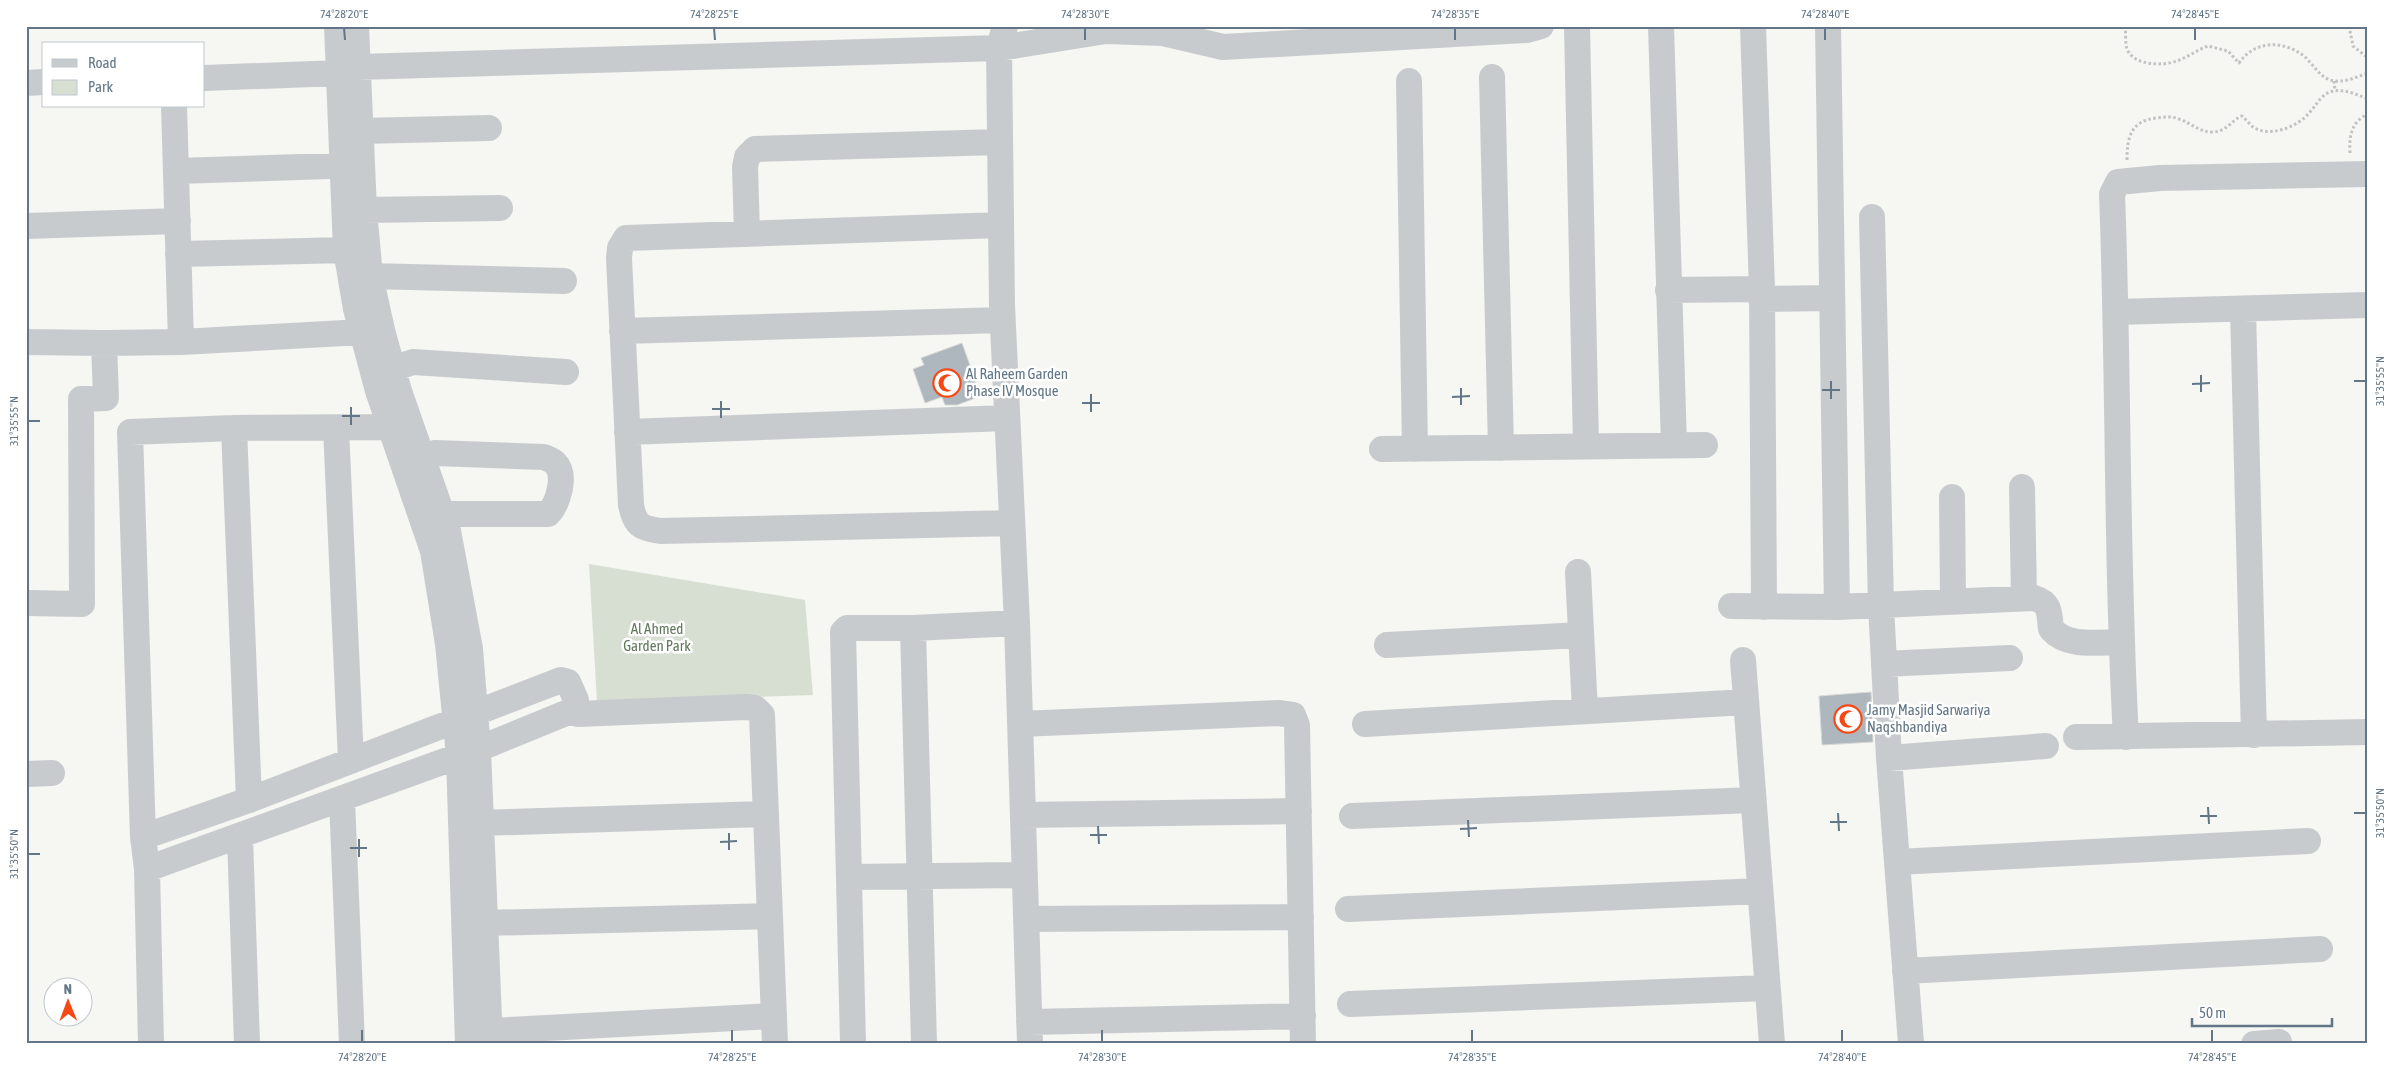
<svg xmlns="http://www.w3.org/2000/svg" width="2394" height="1070" font-family="'Asap Condensed',sans-serif">
<style>
.green{fill:#d7dfd3}
.building{fill:#aeb7bd;stroke:#d8d8d5}
.lines{fill:none;stroke-linecap:round;stroke-linejoin:round}
.path{stroke:#c0c2c4;stroke-width:3;stroke-dasharray:2.5 2.5;stroke-linecap:butt}
.minor{stroke:#c8cbce;stroke-width:26}
.ticks{fill:none;stroke:#627687;stroke-width:2}
.labels{text-anchor:middle;stroke-width:5;stroke-linejoin:round;paint-order:stroke}
.poi-label{font-size:15px;fill:#627687;stroke:#fff;text-anchor:start}
.park-label{font-size:15px;fill:#63785e;stroke:#fff}
.neatline{fill:none;stroke:#627687;stroke-width:2}
.ticks-label{font-size:12px;text-anchor:middle;fill:#627687}
</style>
<rect width="100%" height="100%" fill="#f6f6f2"/>
<!-- green -->
<path class="green" d="M589,564L805,600L813,695L597,702Z"/>
<!-- building -->
<path class="building" d="M962,343L981,396L957,405H945L942,397L925,403L913,369L924,365L921,358Z
M1871,692L1873,742L1822,745L1819,696Z"/>
<g class="lines">
<!-- path -->
<path class="path" d="M2125,26C2126,33 2125,43 2127,49C2134,66 2162,66 2177,61C2188,57 2197,50 2208,46L2228,51L2239,63C2255,40 2283,40 2304,56C2313,64 2319,76 2330,80C2343,84 2356,77 2368,73
M2349,26L2353,46L2368,58
M2334,81L2335,91
M2350,153C2349,136 2351,122 2368,114
M2127,160C2127,137 2131,121 2156,118C2164,117 2172,116 2179,119C2191,123 2199,132 2212,132C2227,132 2231,120 2242,116C2246,119 2249,124 2253,127C2269,138 2298,127 2309,113C2317,105 2321,93 2334,91C2345,89 2358,95 2368,99"/>
<!-- minor -->
<path class="minor" d="M337,26L346,250L356,309L378,391L433,551L448,644L459,756L468,1044
M356,26L364,210L370,276L383,334L399,391L448,531L470,649L478,749L490,1044
M1005,26L999,48L1002,305L1017,623L1030,1044
M1577,26L1586,446
M1661,26L1674,445
M1753,26L1762,289L1764,607
M1828,26L1837,607
M1492,77L1501,448
M204,78L340,73L358,67L999,48L1106,31L1163,33L1223,47L1527,30L1541,26
M1409,81L1415,449
M26,83L44,82
M174,106L181,342L362,332
M361,131L489,128
M176,171L360,165
M364,210L500,208
M1872,217L1881,605L1889,758L1911,1044
M1001,225L626,238L620,248L619,258L631,505C635,525 640,528 660,531L1012,523
M26,226L178,221
M747,234L745,167L747,157L755,149L999,142
M178,254L346,250
M370,276L564,281
M1668,290L1762,289
M1761,299L1832,298
M2243,310L2254,735
M2116,312L2368,305
M622,331L1002,320
M26,342L104,343
M392,369L413,362L566,372
M234,428L249,800
M336,428L351,761
M627,432L1007,418
M1382,449L1705,445
M423,459L435,453L544,457C548,459 552,460 555,463C567,475 558,504 548,514H442L428,518
M2022,487L2024,598
M1952,497L1953,600
M1578,572L1585,711
M26,603L82,604L81,399L106,398L104,343L181,342
M1731,606L1837,607L2034,598C2051,603 2049,613 2051,629C2068,648 2098,642 2121,642
M1387,645L1581,635
M1743,660L1772,1044
M1884,664L2010,658
M571,711L578,714L746,707L755,708L762,715L775,1044
M1020,724L1278,713L1293,715L1297,725L1303,1044
M1365,724L1746,702
M2076,737L2368,732
M2126,737C2116,556 2119,375 2112,194L2118,182L2160,178L2368,174
M1889,758L2046,746
M26,774L52,773
M342,799L352,1044
M1023,815L1299,811
M1352,816L1753,800
M480,823L766,814
M143,837L249,800L561,680L568,682L576,700V706L571,711L478,749L147,869
M240,837L247,1044
M1897,862L2308,841
M850,877L1025,875
M1348,909L1760,891
M1027,919L1301,917
M484,923L770,916
M1905,971L2320,949
M1350,1004L1767,988
M1029,1022L1303,1016
M489,1031L774,1016
M151,1044L147,869L143,837L130,432L234,428L391,427L406,421
M853,1044L843,632L847,628H913
M924,1044L913,628L1017,623
M2254,1044L2279,1042"/>
</g>
<!-- ticks -->
<path class="ticks" d="M344,28L345,40M714,28L715,40M1085,28V40M1455,28V40M1825,28V40M2195,28V40M2201,375V392M1831,381V399M2354,381H2366M2192,384L2210,383M1461,388V405M1822,390H1840M1091,394V412M1452,397L1470,396M721,401V418M1082,403H1100M351,407V425M712,409H730M342,416H360M28,421H40M2208,807L2209,824M1838,813L1839,831M2354,813H2366M2200,816H2217M1468,820L1469,837M1830,822H1847M1098,826L1099,844M1460,829L1477,828M729,833V850M1090,835H1107M359,839V857M720,842L737,841M350,848H367M28,854H40M362,1030V1042M732,1030V1042M1102,1030V1042M1472,1030V1042M1842,1030V1042M2212,1030V1042"/>
<!-- icons -->
<defs>
<g id="mosque-ring" transform="scale(1.4375)"><circle r="9.5" fill="#fff" stroke="#f54814" stroke-width="1.5"/><path d="M3.5-4.9A6 6 0 1 0 3.5 4.9A5 5 0 1 1 3.5-4.9Z" fill="#f54814"/></g>
</defs>
<g fill-rule="evenodd">
<use href="#mosque-ring" x="947" y="383"/>
<use href="#mosque-ring" x="1848" y="719"/>
</g>
<g class="labels">
<!-- poi labels -->
<g class="poi-label">
<text x="966" y="379">Al Raheem Garden<tspan x="966" dy="17">Phase IV Mosque</tspan></text>
<text x="1867" y="715">Jamy Masjid Sarwariya<tspan x="1867" dy="17">Naqshbandiya</tspan></text>
</g>
<!-- park labels -->
<g class="park-label">
<text x="657" y="634">Al Ahmed<tspan x="657" dy="17">Garden Park</tspan></text>
</g>
</g>
<!-- border -->
<rect width="2394" height="1070" fill="none" stroke="#ffffff" stroke-width="55"/>
<!-- legend -->
<rect x="42" y="42" width="162" height="65" fill="#ffffff" stroke="#c0c8cf"/>
<rect x="52" y="59" width="25" height="8" fill="#c8cbce" stroke="#c0c8cf"/>
<text x="88" y="68" font-size="15" fill="#627687">Road</text>
<rect x="52" y="80" width="25" height="15" fill="#d7dfd3" stroke="#c0c8cf"/>
<text x="88" y="92" font-size="15" fill="#627687">Park</text>
<!-- north arrow -->
<g transform="translate(68 1002) rotate(359)"><circle r="24" fill="#ffffff" stroke="#c0c8cf"/>
<path d="M0-4L9 19L0 12L-9 19Z" fill="#f54814"/>
<text y="-8" font-size="14" font-weight="bold" text-anchor="middle" fill="#627687">N</text>
</g>
<!-- scale -->
<path d="M2192 1018v8h140v-8" fill="none" stroke="#627687" stroke-width="2.5"/>
<text x="2199" y="1018" font-size="15" fill="#627687" stroke="#ffffff" stroke-width="4" paint-order="stroke">50 m</text>
<rect x="28" y="28" width="2338" height="1014" class="neatline"/>
<g class="ticks-label">
<text x="344" y="18">74°28'20"E</text>
<text x="714" y="18">74°28'25"E</text>
<text x="1085" y="18">74°28'30"E</text>
<text x="1455" y="18">74°28'35"E</text>
<text x="1825" y="18">74°28'40"E</text>
<text x="2195" y="18">74°28'45"E</text>
<text transform="translate(2380 381) rotate(-90)" y="4">31°35'55"N</text>
<text transform="translate(14 421) rotate(-90)" y="4">31°35'55"N</text>
<text transform="translate(2380 813) rotate(-90)" y="4">31°35'50"N</text>
<text transform="translate(14 854) rotate(-90)" y="4">31°35'50"N</text>
<text x="362" y="1061">74°28'20"E</text>
<text x="732" y="1061">74°28'25"E</text>
<text x="1102" y="1061">74°28'30"E</text>
<text x="1472" y="1061">74°28'35"E</text>
<text x="1842" y="1061">74°28'40"E</text>
<text x="2212" y="1061">74°28'45"E</text>
</g>
</svg>
